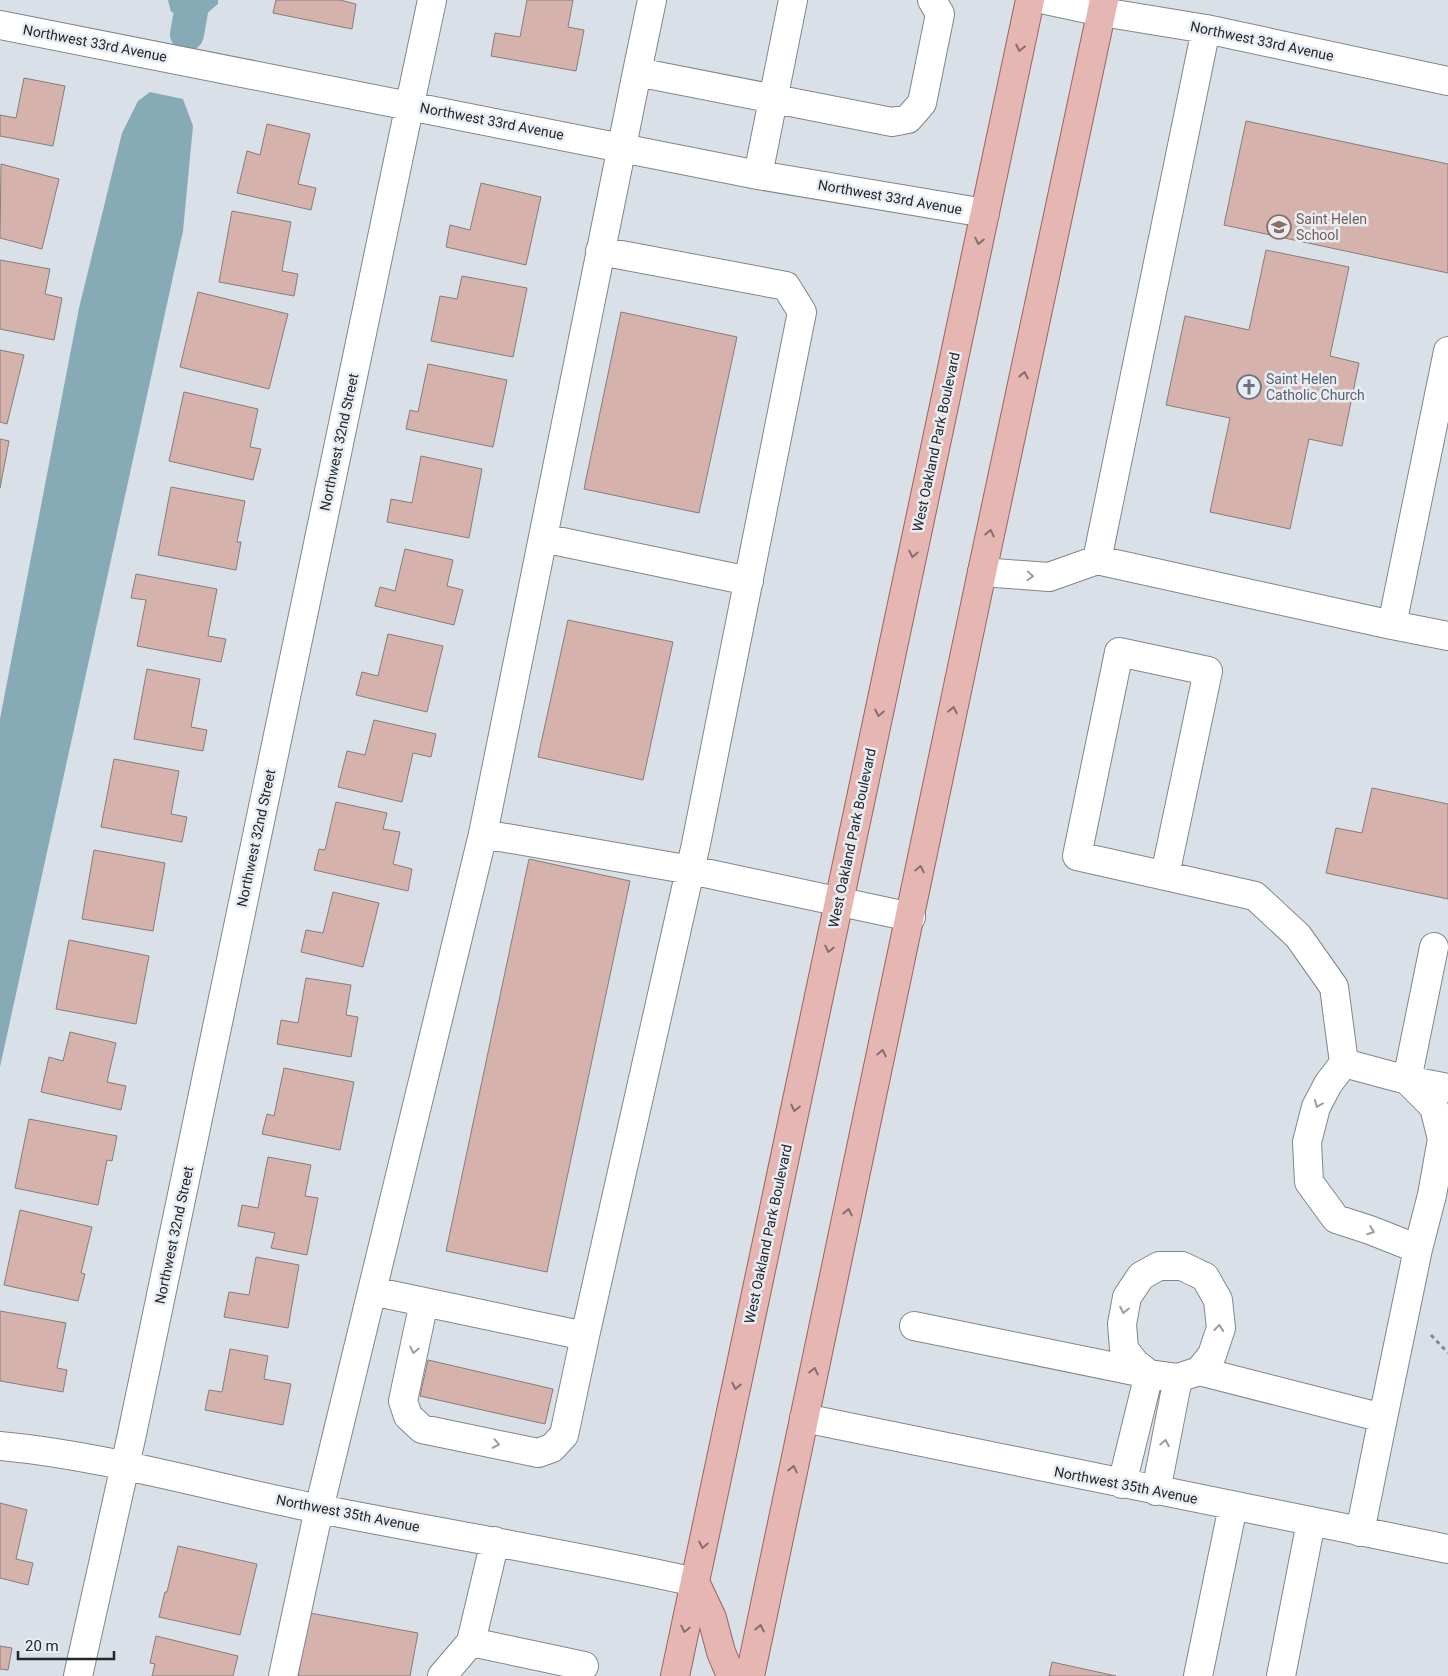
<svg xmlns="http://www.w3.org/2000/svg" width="1448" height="1676" font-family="Roboto,sans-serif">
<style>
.water{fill:#87abb6}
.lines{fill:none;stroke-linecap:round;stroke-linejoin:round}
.canal{stroke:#87abb6;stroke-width:34}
.building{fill:#d5b2ab;stroke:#867d7b}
.minor-casing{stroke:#81868c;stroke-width:30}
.major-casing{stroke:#986460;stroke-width:30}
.path{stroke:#85898e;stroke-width:3;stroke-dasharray:4 4;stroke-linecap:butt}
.minor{stroke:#fff;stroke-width:28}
.major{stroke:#e6b6b2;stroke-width:28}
.oneway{stroke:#856e6d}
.oneway2{stroke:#9c9d9e}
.labels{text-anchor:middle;stroke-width:5;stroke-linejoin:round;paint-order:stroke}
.street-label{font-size:14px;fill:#242628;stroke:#e8edf4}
.education-label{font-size:14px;fill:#785e54;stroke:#e8edf4;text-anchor:start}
.worship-label{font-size:14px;fill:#5b616d;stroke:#e8edf4;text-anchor:start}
</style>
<rect width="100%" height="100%" fill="#dae0e7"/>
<!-- water -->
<path class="water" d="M168,0H218V4L200,19L171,12Z
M150,92L183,99L193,126L183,231L0,1067V719L79,308L122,133L138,101Z"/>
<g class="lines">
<!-- canal -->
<path class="canal" d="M187,34L193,0"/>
</g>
<!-- building -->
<path class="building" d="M276,0H340L356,4L352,29L273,13Z
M527,0H573L568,27L584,30L576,71L491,56L495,33L520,37Z
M24,78L65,86L53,146L0,136V115L16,118Z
M1246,121L1448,164V273L1224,225Z
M267,124L310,134L298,184L316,188L311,210L237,193L247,151L260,155Z
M1,164L59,179L42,249L0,238Z
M481,183L541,197L526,265L446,247L450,225L470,230Z
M232,211L291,222L282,271L298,274L294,296L219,282Z
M1266,250L1349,267L1330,356L1359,363L1342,446L1309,439L1290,529L1210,512L1230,418L1166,405L1185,316L1249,330Z
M0,260L50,269L45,294L62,298L54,340L0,329Z
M462,276L527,288L513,357L431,341L440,296L457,299Z
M198,292L288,314L269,389L180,367Z
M621,312L737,337L699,513L584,489Z
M0,350L24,355L7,424L0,422Z
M428,364L507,380L493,447L406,429L410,410L418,412Z
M184,392L258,409L250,447L261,449L253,480L169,461Z
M0,439L9,441L0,488Z
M421,456L482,469L469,538L387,522L391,499L412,503Z
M171,487L245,501L237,542H241L236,570L158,555Z
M405,549L453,560L447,586L463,590L454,625L375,606L380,587L395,591Z
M136,574L217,589L208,636L226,639L221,662L137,646L146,600L131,598Z
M568,620L673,642L643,780L538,757Z
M388,634L443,646L427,712L356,695L362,672L378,676Z
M147,669L200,679L191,727L207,730L203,751L134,739Z
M374,720L436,734L431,757L413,753L402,802L338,787L347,751L365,755Z
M114,759L179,771L171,814L187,817L182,842L101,827Z
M1372,788L1448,804V899L1326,873L1336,828L1362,833Z
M336,802L387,813L383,829L400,832L393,864L412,869L408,891L314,870L319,849L325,850Z
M94,850L165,863L153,931L82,919Z
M529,859L630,881L547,1272L446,1251Z
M333,892L379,903L363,967L301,952L306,930L323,933Z
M69,940L149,956L136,1024L56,1009Z
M306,978L351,985L346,1015L358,1017L351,1057L277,1044L281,1020L298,1023Z
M70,1032L116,1043L107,1082L126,1086L121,1110L41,1092L49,1057L63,1061Z
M284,1068L354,1082L340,1150L262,1134L267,1114L274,1116Z
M29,1119L117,1136L112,1161L107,1160L98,1205L15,1188Z
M268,1157L311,1165L305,1196L318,1198L307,1255L271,1248L275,1233L238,1226L242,1205L258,1208Z
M20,1210L92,1227L81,1273L85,1274L78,1301L4,1285Z
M256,1257L299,1265L288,1328L224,1317L229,1292L249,1295Z
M0,1311L66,1323L57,1368L67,1370L63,1392L0,1381Z
M230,1349L268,1356L264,1379L291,1384L283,1425L205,1410L209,1390L222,1392Z
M428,1360L553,1389L545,1424L420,1396Z
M0,1503L27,1510L16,1559L33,1563L28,1585L0,1578Z
M178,1546L257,1564L240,1635L159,1617L165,1592H167Z
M310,1613L418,1633L410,1676H298Z
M156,1636L238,1656L233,1676H152L155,1664L150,1663Z
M0,1646L12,1648L8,1670L0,1669Z
M1052,1662L1116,1676H1049Z"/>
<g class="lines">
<!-- minor casing -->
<g class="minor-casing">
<path id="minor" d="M652,0L637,72L892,122L908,119L922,103L940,14L932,0
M1046,0L1102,12L1206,29L1448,81
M0,25L758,175L985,213
M758,175L793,0
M1448,351L1392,625L1448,636
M543,538L749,581
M1097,560L1206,29
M982,572L1049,577L1097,560L1392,625
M483,834L637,72
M1165,875L1208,671L1119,652L1077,856L1255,896L1298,936L1334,987L1344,1063L1328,1084L1316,1107L1307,1142L1309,1182L1336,1219L1370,1230L1418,1249
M1434,947L1407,1080L1448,1088
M1344,1063L1407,1080L1434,1107L1442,1139L1432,1195L1418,1249L1383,1418
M372,1291L585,1336L696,844L802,312L786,286L600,251
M424,1302L403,1401L408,1416L422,1429L538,1453L552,1448L564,1435L585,1336
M914,1326L1149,1374L1122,1484
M1199,1371L1212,1355L1221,1328L1218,1300L1205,1277L1182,1266H1159L1141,1276L1127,1297L1122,1324L1124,1349L1135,1363L1149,1374L1178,1378L1199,1371L1383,1418L1360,1532
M804,1418L1448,1549
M0,1446C108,1456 213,1488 320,1509C445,1534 571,1554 695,1582
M1156,1491L1178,1378
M495,1541L471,1642L584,1666
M78,1676L132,1434L403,137L432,0
M283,1676L319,1509L483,834L691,870L911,917
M442,1676L471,1642
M1198,1676L1233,1506
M1281,1676L1311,1522"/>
</g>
<!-- major casing -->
<g class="major-casing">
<path id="major" d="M695,1582L712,1618L721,1652L731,1676
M675,1676L1030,0
M750,1676L982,572L1104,0"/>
</g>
<!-- path -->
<path class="path" d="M1431,1335L1448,1353"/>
<!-- minor -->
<use href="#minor" class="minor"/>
<!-- major -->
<use href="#major" class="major"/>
</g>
<!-- one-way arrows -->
<defs><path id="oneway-chevron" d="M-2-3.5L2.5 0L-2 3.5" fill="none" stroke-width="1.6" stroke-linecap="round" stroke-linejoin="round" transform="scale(1.25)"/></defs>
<g class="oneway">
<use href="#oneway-chevron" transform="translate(1020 48) rotate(102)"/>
<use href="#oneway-chevron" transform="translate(979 241) rotate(102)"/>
<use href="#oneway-chevron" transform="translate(1024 375) rotate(-78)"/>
<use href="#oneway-chevron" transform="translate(990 533) rotate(-78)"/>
<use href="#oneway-chevron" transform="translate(913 554) rotate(102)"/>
<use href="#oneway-chevron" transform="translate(953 710) rotate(-78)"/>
<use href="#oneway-chevron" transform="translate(879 713) rotate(102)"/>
<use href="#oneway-chevron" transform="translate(920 869) rotate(-78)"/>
<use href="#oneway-chevron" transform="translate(829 949) rotate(102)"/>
<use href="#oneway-chevron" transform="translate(882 1053) rotate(-78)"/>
<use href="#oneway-chevron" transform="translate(795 1108) rotate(102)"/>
<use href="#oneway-chevron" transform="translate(848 1212) rotate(-78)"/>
<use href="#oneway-chevron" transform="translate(814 1371) rotate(-78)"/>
<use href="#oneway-chevron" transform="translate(736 1386) rotate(102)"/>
<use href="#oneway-chevron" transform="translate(793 1469) rotate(-78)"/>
<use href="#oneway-chevron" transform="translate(703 1545) rotate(102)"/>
<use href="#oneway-chevron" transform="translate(760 1628) rotate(-78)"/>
<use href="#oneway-chevron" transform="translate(685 1629) rotate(102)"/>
</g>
<g class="oneway2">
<use href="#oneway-chevron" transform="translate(1030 576) rotate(3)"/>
<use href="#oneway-chevron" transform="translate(1318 1104) rotate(113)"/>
<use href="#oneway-chevron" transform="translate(1371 1231) rotate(20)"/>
<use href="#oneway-chevron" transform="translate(1124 1310) rotate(101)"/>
<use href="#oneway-chevron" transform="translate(1219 1328) rotate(-84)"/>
<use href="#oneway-chevron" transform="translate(414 1350) rotate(102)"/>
<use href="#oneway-chevron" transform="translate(1165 1443) rotate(-79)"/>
<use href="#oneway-chevron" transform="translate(496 1444) rotate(12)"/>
</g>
<!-- icons -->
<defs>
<g id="school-ring" transform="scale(1.25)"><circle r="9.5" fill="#e8edf4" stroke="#8d6e63" stroke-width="1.5"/><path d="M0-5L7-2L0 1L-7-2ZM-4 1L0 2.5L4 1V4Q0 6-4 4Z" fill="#8d6e63"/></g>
<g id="church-ring" transform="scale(1.25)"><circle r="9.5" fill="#e8edf4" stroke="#6b7280" stroke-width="1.5"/><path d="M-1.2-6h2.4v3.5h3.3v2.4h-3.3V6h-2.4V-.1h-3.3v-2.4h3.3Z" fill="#6b7280"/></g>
</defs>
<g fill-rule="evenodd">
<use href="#school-ring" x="1279" y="227"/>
<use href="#church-ring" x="1249" y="387"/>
</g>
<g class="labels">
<!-- street labels -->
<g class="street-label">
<text transform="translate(1262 41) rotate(12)" y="5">Northwest 33rd Avenue</text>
<text transform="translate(95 43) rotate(11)" y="5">Northwest 33rd Avenue</text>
<text transform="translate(492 121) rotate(11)" y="5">Northwest 33rd Avenue</text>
<text transform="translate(890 197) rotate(10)" y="5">Northwest 33rd Avenue</text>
<text transform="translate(339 442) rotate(-78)" y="5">Northwest 32nd Street</text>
<text transform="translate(936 442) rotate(-78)" y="5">West Oakland Park Boulevard</text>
<text transform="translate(256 838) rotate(-78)" y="5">Northwest 32nd Street</text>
<text transform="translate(852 838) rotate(-78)" y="5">West Oakland Park Boulevard</text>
<text transform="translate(768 1234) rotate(-78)" y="5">West Oakland Park Boulevard</text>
<text transform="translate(174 1235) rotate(-78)" y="5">Northwest 32nd Street</text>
<text transform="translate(1126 1485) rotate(11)" y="5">Northwest 35th Avenue</text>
<text transform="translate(348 1513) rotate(11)" y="5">Northwest 35th Avenue</text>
</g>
<!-- education labels -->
<g class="education-label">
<text x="1296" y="224">Saint Helen<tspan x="1296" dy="16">School</tspan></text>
</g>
<!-- worship labels -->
<g class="worship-label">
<text x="1266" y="384">Saint Helen<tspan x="1266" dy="16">Catholic Church</tspan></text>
</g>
</g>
<!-- scale -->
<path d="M18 1651v8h96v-8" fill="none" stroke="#242628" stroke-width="2.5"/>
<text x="25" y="1651" font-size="15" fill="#242628" stroke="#e8edf4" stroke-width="4" paint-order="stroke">20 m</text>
</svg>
